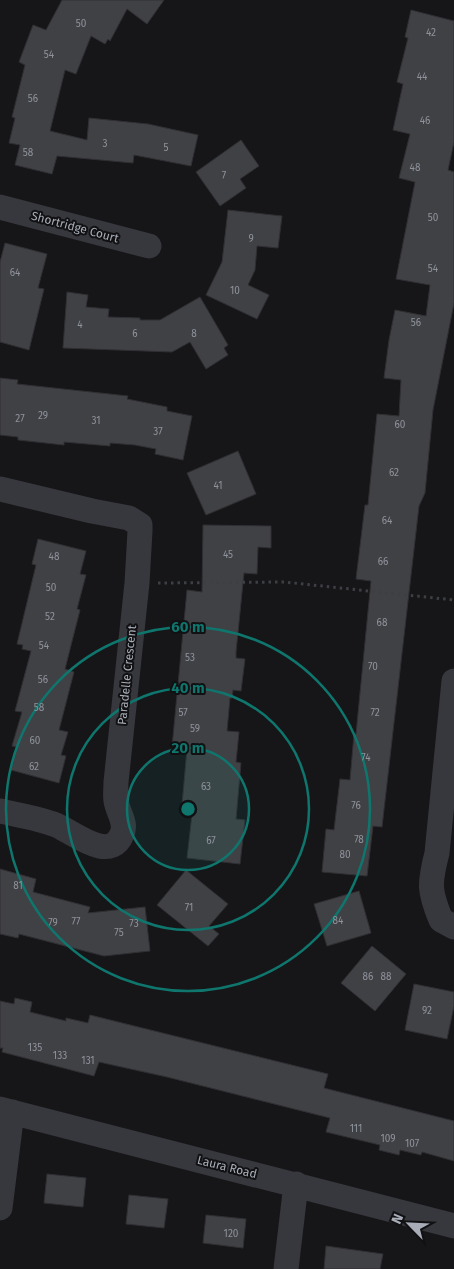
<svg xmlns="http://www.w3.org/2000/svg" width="454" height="1269" font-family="'Fira Sans',sans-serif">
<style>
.building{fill:#404145;stroke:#303034}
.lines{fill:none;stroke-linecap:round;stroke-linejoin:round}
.path{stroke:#3d3f44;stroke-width:3;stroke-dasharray:2.5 4;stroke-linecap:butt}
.minor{stroke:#37383d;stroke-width:25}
.ring{fill:none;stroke:#0f766e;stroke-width:2.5}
.labels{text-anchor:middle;stroke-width:4;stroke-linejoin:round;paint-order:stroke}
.number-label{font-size:10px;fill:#8e929b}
.street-label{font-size:12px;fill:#a8adb8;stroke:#111113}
.centre{fill:#0f766e;stroke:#111113;stroke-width:2.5}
.ring-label{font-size:15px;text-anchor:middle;font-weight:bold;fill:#0f766e;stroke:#111113;stroke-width:4;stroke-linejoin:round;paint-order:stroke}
</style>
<rect width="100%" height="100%" fill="#161618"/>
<!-- building -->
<path class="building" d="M62,0H164L147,24L127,9L110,41L108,39L105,44L91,36L76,74L65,70L50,131L87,140L89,118L148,124L198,135L191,166L134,155L133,163L57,156L52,174L15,165L20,145L9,143L15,118L12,117L25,65L19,62L33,25L46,30Z
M411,10L454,21V142L448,170L454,172V303L433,410L425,493L419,506L382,827L373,826L367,876L322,872L326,829L334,830L340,779L350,780L354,734H356L371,581L356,579L365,505H368L377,414L399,416L401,380L384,378L389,340L395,310L426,316L430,285L396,279L415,182L399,178L410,134L393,130L403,84L397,82L408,38L405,37Z
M241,140L259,166L240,179L246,188L220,206L196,172Z
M228,210L282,216L278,248L257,246L255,270L248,285L269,295L257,319L206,295L222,262Z
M5,243L47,254L38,288L44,289L29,350L0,342V262Z
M67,292L88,295L86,307L109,309L108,317L140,318V320H160L200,297L228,345L224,348L228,355L206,369L190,342L172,352L63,348Z
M0,378L18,380L17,384L128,396L127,399L167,407V411L192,416L183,460L155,454L156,449L135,445L110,443V446L64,442V445L18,440V437L0,435Z
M238,451L256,494L206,515L187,473Z
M203,525L271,526V548L258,547L257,574L244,573L236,652V658L245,659L241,691L233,690L232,698H230L227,731L239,732L236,762L241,763L236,819L245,820L240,864L187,858L193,806L182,805L187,749L172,747L187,590L202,592Z
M38,539L86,551L80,574L86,575L77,609L80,610L65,669L74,672L59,730L68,732L61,755L66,756L59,783L11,770L17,747L12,746L22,712L15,711L31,651L22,649L23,645L17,644L36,565L32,564Z
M0,869L36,879L33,892L90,907L88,913L145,907L150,951L104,956L19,934L18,938L0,934Z
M186,870L228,904L209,926L219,934L208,946L157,905Z
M359,891L371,933L327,946L314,904Z
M372,946L406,974L375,1011L341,983Z
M414,984L454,992V1006L447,1039L405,1030Z
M15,998L32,1002L30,1012L66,1021V1018L88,1023L90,1015L328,1074L324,1088L454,1121V1161L422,1152L421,1155L400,1150L399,1155L379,1150L380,1145L326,1132L330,1118L167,1077L99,1062L94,1076L2,1052L3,1048H0V1001L14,1004Z
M47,1174L86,1178L83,1207L44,1203Z
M129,1195L168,1199L164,1228L126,1224Z
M206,1215L246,1219L243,1248L203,1243Z
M326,1246L383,1254L380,1269H324Z"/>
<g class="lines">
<!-- path -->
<path class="path" d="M158,583L284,582L454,600"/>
<!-- minor -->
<path class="minor" d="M0,207L149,246
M0,489L92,511L129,518L140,525V531L137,583L116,782C116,788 115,795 116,801C118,813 127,823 122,834C110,864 73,832 56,825C39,818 18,815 0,811
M454,681L437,853C429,884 429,891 441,920L454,927
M0,1109L454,1226
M0,1208L12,1112
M286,1269L296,1184"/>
</g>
<!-- distance rings -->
<circle cx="188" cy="809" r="61" fill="#0f766e" fill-opacity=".12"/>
<g class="ring">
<circle cx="188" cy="809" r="61"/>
<circle cx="188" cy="809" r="121"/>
<circle cx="188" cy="809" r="182"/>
</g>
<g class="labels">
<!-- number labels -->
<g class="number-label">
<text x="81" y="27">50</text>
<text x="431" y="36">42</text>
<text x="49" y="58">54</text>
<text x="422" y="80">44</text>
<text x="33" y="102">56</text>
<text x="425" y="124">46</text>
<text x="105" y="147">3</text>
<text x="166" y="151">5</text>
<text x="28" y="156">58</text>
<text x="415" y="171">48</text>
<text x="224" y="179">7</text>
<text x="433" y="221">50</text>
<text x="251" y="242">9</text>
<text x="433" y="272">54</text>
<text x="15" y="276">64</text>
<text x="235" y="294">10</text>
<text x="416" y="326">56</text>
<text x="80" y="328">4</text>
<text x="135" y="337">6</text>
<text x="194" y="337">8</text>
<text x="43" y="419">29</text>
<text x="20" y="422">27</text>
<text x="96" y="424">31</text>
<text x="400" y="428">60</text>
<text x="158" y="435">37</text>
<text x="394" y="476">62</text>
<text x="218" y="489">41</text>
<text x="387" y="524">64</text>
<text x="228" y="558">45</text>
<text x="54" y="560">48</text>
<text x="383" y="565">66</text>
<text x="51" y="591">50</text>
<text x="50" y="620">52</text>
<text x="382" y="626">68</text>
<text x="44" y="649">54</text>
<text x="190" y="661">53</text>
<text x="373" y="670">70</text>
<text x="43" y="683">56</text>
<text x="39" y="711">58</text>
<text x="183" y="716">57</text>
<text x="375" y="716">72</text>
<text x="195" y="732">59</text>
<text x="35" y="744">60</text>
<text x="366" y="761">74</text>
<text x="34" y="770">62</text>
<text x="206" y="790">63</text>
<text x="356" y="809">76</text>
<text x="359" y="843">78</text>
<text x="211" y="844">67</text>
<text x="345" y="858">80</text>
<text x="18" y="889">81</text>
<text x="189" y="911">71</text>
<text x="338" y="924">84</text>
<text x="76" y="925">77</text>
<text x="53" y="926">79</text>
<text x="134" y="927">73</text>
<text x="119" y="936">75</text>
<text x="368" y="980">86</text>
<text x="386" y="980">88</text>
<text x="427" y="1014">92</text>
<text x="35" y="1051">135</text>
<text x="60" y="1059">133</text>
<text x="88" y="1064">131</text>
<text x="356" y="1132">111</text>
<text x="388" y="1142">109</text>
<text x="412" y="1147">107</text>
<text x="231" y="1237">120</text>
</g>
<!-- street labels -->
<g class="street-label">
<text transform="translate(75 227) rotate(15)" y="4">Shortridge Court</text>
<text transform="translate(127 675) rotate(-84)" y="4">Paradelle Crescent</text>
<text transform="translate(227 1167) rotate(14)" y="4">Laura Road</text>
</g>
</g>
<circle cx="188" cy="809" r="8" class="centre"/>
<g class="ring-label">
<text x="188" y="632">60 m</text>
<text x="188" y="693">40 m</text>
<text x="188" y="753">20 m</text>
</g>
<!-- north arrow -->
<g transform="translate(409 1224) rotate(294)" stroke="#111113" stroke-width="4" paint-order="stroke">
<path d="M0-4L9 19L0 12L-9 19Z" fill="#a8adb8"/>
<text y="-8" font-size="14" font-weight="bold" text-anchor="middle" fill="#a8adb8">N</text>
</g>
</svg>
